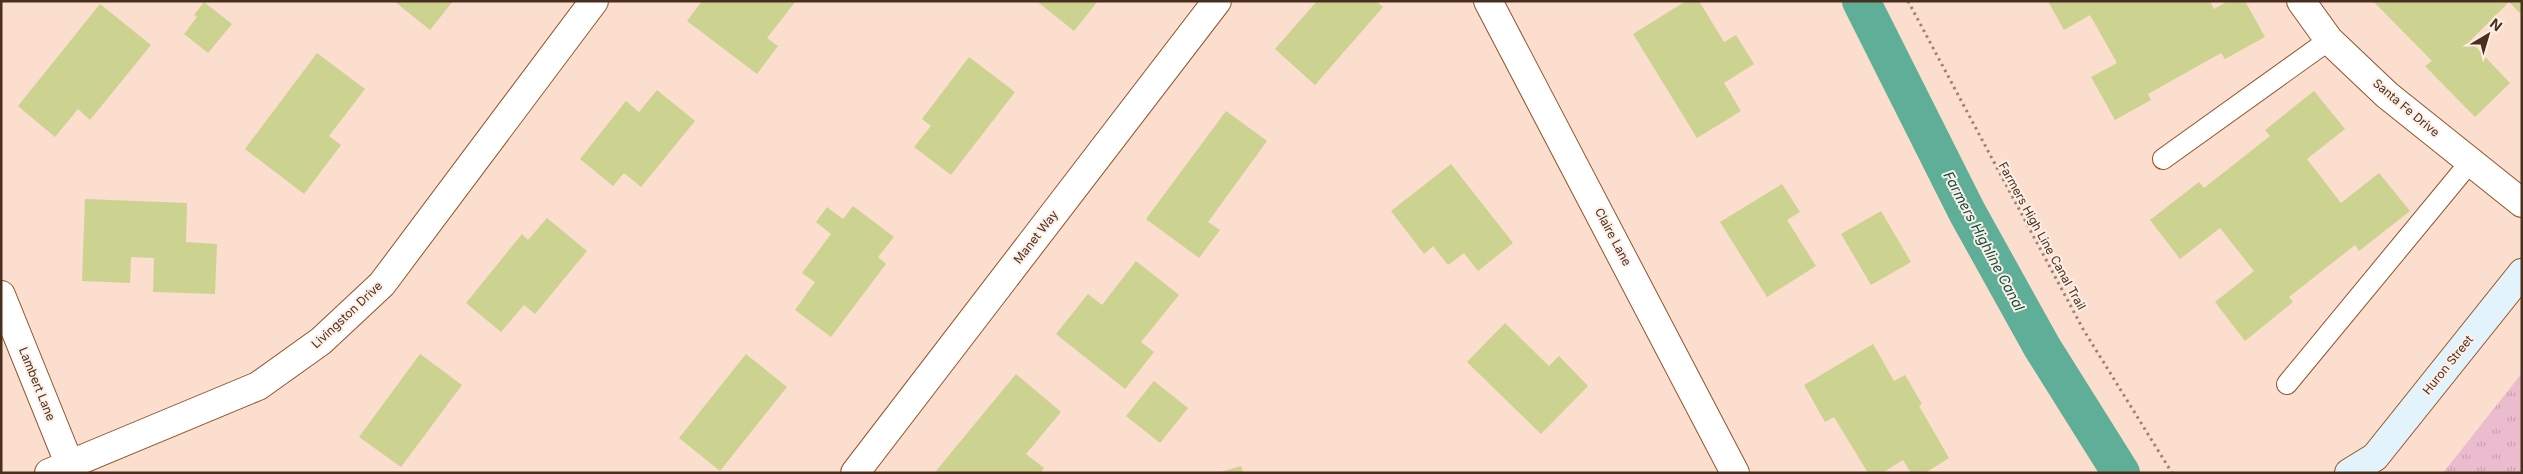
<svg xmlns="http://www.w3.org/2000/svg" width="2523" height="474" font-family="Inter,sans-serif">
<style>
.park{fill:url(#park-tufts)}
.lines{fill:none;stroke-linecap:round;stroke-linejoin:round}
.canal{stroke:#5fae97;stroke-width:38}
.building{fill:#ccd290}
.service-casing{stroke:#91542c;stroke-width:22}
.minor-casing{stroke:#91542c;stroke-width:30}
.secondary-casing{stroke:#91542c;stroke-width:30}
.path{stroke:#9f8372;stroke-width:3;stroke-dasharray:2.5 4;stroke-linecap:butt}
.service{stroke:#fff;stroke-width:20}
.minor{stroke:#fff;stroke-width:28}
.secondary{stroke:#e3f3fb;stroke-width:28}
.labels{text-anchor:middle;stroke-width:4;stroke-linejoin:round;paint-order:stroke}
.street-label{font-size:12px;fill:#4a2f1e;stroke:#fdeee6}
.water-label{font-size:14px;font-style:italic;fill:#094e3f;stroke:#fdeee6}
</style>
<defs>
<pattern id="park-tufts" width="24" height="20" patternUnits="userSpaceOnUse" patternTransform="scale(1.25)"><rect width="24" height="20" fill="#ebbbce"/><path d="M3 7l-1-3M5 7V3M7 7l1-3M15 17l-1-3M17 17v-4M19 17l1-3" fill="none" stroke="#cba1b0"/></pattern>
</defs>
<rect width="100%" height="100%" fill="#fbdecd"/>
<!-- park -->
<path class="park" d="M2522,373V473H2443Z"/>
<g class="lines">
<!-- canal -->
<path class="canal" d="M1861,1L1967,212L2042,347L2121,473"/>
</g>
<!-- building -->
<path class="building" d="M394,1H453L430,30Z
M702,1H796L767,38L778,46L757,74L687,21Z
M1040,1H1098L1074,31L1039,3Z
M1317,1H1376L1383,7L1315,85L1275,49Z
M1686,1H1699L1724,42L1736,35L1754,64L1724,83L1741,111L1697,138L1633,34Z
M2048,1H2210L2214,9L2228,1H2245L2265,37L2225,59L2221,53L2148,94L2151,100L2115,120L2091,77L2117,63L2090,15L2064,30Z
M2373,1H2522V15L2509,2L2470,41L2510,83L2475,117L2425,66L2432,61Z
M204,2L232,24L208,53L184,34L197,17L194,15Z
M100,4L151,45L90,120L78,109L55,137L18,106Z
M317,53L365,89L329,136L341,145L304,194L245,149Z
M969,57L1015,92L951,175L914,147L931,126L922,119Z
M657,90L695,121L641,187L624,173L613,186L580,159L626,101L639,112Z
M2314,91L2345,129L2307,159L2341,203L2379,173L2410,211L2359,251L2355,245L2289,297L2293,302L2245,341L2215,302L2254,271L2220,228L2180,259L2150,220L2199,182L2204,188L2270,136L2265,130Z
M1226,111L1267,141L1208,222L1220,230L1199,258L1146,219Z
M1451,164L1513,243L1478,271L1464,253L1448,265L1433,246L1424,254L1391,211Z
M1782,184L1800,212L1787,220L1816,266L1767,297L1720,222Z
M85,199L187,203L186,242L217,244L215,294L153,292L154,258L131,257L130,283L82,281Z
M853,206L894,237L878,257L886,264L831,337L795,310L815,282L802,273L831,234L816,222L827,207L843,219Z
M1881,211L1911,262L1871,285L1841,234Z
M547,218L587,251L535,314L524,305L501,332L466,303L522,234L528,240Z
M1136,261L1179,295L1141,342L1154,352L1125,389L1056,334L1088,294L1102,305Z
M1505,323L1549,366L1559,356L1588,386L1541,434L1467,362Z
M1873,344L1894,381L1905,375L1922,404L1919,406L1949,458L1925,473H1911L1903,460L1882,473H1868L1834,417L1825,422L1804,385Z
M420,354L462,385L401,467L359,437Z
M746,354L787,387L720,471L679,438Z
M1016,374L1061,412L1026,454L1044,468L1041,473H938L936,471Z
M1154,381L1188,408L1160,443L1126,416Z
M1241,466L1243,473H1221V472Z"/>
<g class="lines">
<!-- service casing -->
<g class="service-casing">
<path id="service" d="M2163,159L2329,40
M2287,384L2471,161"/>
</g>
<!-- minor casing -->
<g class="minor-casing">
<path id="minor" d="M1488,1L1735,473
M2301,1L2329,40L2387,95L2522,203
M1,295L73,473
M49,473L258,386L321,341L382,284L594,1
M855,473L1217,1"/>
</g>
<!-- secondary casing -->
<g class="secondary-casing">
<path id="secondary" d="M2349,473L2375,457L2522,273"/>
</g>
<!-- path -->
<path class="path" d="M1908,1L2083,329L2172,473"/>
<!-- service -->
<use href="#service" class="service"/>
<!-- minor -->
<use href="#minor" class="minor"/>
<!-- secondary -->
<use href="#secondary" class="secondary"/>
</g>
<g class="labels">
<!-- street labels -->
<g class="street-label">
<text transform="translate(2406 108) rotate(40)" y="4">Santa Fe Drive</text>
<text transform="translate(2042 236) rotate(61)" y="4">Farmers High Line Canal Trail</text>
<text transform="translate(1036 237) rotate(-52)" y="4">Manet Way</text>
<text transform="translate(1613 237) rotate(62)" y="4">Claire Lane</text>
<text transform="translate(347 315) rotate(-43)" y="4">Livingston Drive</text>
<text transform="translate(2448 365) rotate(-51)" y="4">Huron Street</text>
<text transform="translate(37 384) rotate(68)" y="4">Lambert Lane</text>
</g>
<!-- water labels -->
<g class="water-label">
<text transform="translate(1984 241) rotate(62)" y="5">Farmers Highline Canal</text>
</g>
</g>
<!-- border -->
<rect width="2523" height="474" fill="none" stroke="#4a2f1e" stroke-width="5"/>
<!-- north arrow -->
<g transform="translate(2488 35) rotate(38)" stroke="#fdeee6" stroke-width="4" paint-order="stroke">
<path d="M0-4L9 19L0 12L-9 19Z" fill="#4a2f1e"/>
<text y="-8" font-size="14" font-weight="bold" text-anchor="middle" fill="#4a2f1e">N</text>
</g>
</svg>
